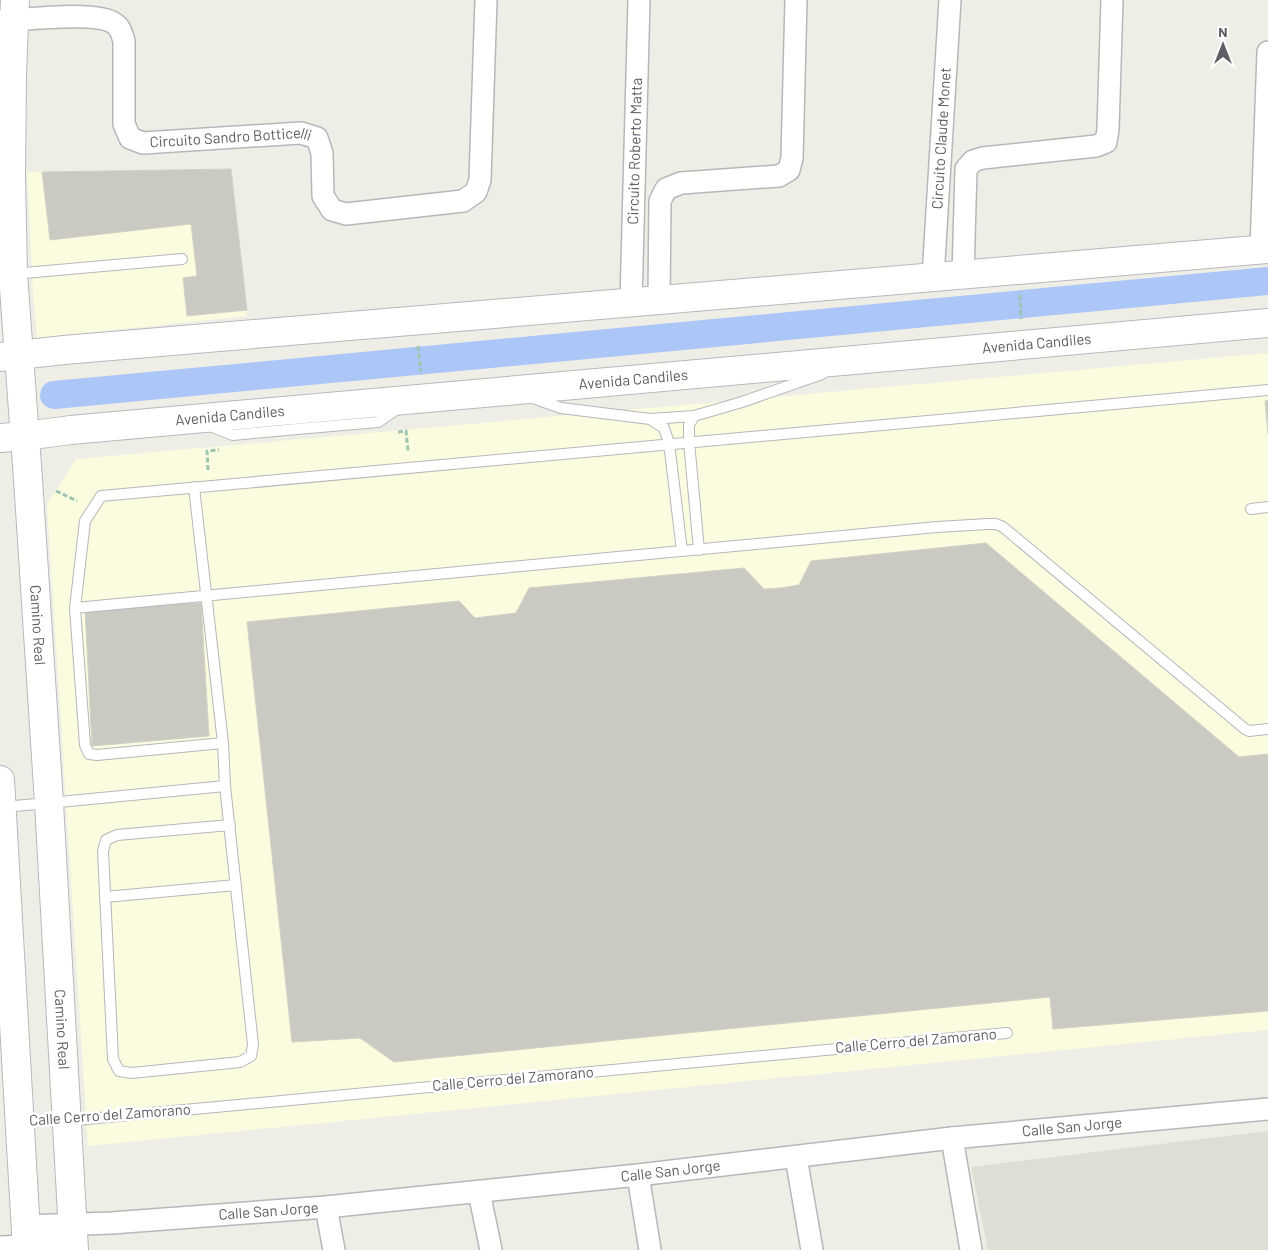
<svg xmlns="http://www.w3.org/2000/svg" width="1268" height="1250" font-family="Barlow,sans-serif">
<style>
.commercial{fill:#fbfbdf}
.education{fill:#deded4}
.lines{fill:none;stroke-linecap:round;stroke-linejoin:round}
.canal{stroke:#adc6f8;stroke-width:28}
.building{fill:#cac9c2;stroke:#d3d2c5}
.lane-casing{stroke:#b6b7bb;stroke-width:12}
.street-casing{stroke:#b6b7bb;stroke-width:24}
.secondary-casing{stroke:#b7b8be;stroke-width:30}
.path{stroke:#9ec4b2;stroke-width:3;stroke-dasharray:5 2.5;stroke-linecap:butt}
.lane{stroke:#fff;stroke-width:10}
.street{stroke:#fff;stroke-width:21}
.secondary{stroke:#fff;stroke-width:28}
.labels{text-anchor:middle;stroke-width:5;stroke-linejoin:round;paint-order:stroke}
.street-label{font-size:15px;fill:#5e5f65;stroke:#fff}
</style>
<rect width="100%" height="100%" fill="#eeeee6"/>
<!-- commercial -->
<path class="commercial" d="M231,169L247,316L37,338L33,292L27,172Z
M1268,353V1030L88,1146L47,504L76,459Z"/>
<!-- education -->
<path class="education" d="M1268,1131V1250H988L971,1167Z"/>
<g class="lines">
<!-- canal -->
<path class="canal" d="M54,395L1268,281"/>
</g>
<!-- building -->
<path class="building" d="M231,169L247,310L187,316L183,278L197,276L191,224L50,240L42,172Z
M1268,400V434L1265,401Z
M986,543L1239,757L1268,754V1011L1053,1029L1050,997L394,1062L360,1038L292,1042L247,622L459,601L475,618L516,613L529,588L744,568L764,589L781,588L799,585L811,561Z
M201,603L209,736L92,746L85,608Z"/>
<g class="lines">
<!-- lane casing -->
<g class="lane-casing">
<path id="lane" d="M13,274L182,259
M530,397L561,408L650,419L664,428L669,443L682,551
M650,419L694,416
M210,426L233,435L297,429L378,422L397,409
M194,487L223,743L225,786L253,1045L251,1056L240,1062L132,1073L119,1071L113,1059L103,851L106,840L117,835L230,825
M1251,509L1268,507
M699,550L689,442V425L694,416L742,402L822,374
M75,608L937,527L988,524H996L1003,527L1245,729L1249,731L1268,729
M223,743L97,755L89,754L85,745L75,608L85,521L101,496L1268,390
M2,807L49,803L225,786
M105,897L236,885
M20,1121H66L1007,1033"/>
</g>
<!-- street casing -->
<g class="street-casing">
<g id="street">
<path id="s1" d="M0,21C24,20 98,10 115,24C121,28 122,35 124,41V124L130,138L143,143L301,133L317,138L322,153L323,196L332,210L346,214L463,201L476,192L480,180L486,0"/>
<path d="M1261,249L1268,52"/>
<path d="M963,274L966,169L973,161L983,158L1096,146L1106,142L1108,129L1112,0"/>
<path id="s2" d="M933,277L950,0"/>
<path d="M659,300L660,201L666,189L681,183L779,176L789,170L792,158L796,0"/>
<path id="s3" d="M631,302L639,0"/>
<path d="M952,1138L971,1250"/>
<path d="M796,1157L812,1250"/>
<path d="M638,1175L650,1250"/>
<path d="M479,1192L491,1250"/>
<path d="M326,1207L334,1250"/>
<path id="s4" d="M25,1226L111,1223L326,1207L638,1175L952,1138L1268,1109"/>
<path d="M0,1247L74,1244"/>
</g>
</g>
<!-- secondary casing -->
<g class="secondary-casing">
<g id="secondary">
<path id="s5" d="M15,0L12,74L11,176L13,274L28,479L49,803L74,1250"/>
<path d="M0,357L64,350L1268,249"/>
<path id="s6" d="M0,438L25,436L71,430L193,419L1268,323"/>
<path d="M0,780L27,1250"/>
</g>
</g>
<!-- path -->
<path class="path" d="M1020,295L1021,319
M418,346L421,372
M398,432L406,431L408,451
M208,470L207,451L219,450
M56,491L77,501"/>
<!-- lane -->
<use href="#lane" class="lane"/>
<!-- street -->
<use href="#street" class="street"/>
<!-- secondary -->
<use href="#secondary" class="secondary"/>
</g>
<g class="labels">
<!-- street labels -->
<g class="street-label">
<text dy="5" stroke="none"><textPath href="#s2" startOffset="139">Circuito Claude Monet</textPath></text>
<text dy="5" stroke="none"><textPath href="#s1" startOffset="336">Circuito Sandro Botticelli</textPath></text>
<text dy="5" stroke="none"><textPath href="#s3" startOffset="151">Circuito Roberto Matta</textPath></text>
<text dy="5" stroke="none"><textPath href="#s6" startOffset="1041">Avenida Candiles</textPath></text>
<text dy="5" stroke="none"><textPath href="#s6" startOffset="636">Avenida Candiles</textPath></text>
<text dy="5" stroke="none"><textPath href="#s6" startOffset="231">Avenida Candiles</textPath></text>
<text dy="5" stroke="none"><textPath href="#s5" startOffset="626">Camino Real</textPath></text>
<text dy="5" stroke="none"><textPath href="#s5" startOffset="1031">Camino Real</textPath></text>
<text transform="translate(916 1041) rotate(-5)" y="5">Calle Cerro del Zamorano</text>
<text transform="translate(513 1079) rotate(-5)" y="5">Calle Cerro del Zamorano</text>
<text transform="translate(110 1115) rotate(-4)" y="5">Calle Cerro del Zamorano</text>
<text dy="5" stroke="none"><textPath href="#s4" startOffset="1052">Calle San Jorge</textPath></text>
<text dy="5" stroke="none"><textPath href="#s4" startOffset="648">Calle San Jorge</textPath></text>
<text dy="5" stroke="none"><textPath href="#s4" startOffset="244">Calle San Jorge</textPath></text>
</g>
</g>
<!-- north arrow -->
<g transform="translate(1223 45)" stroke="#ffffff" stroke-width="4" paint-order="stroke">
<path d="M0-4L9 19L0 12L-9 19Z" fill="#5e5f65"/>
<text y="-8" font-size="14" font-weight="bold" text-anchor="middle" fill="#5e5f65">N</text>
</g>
</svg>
